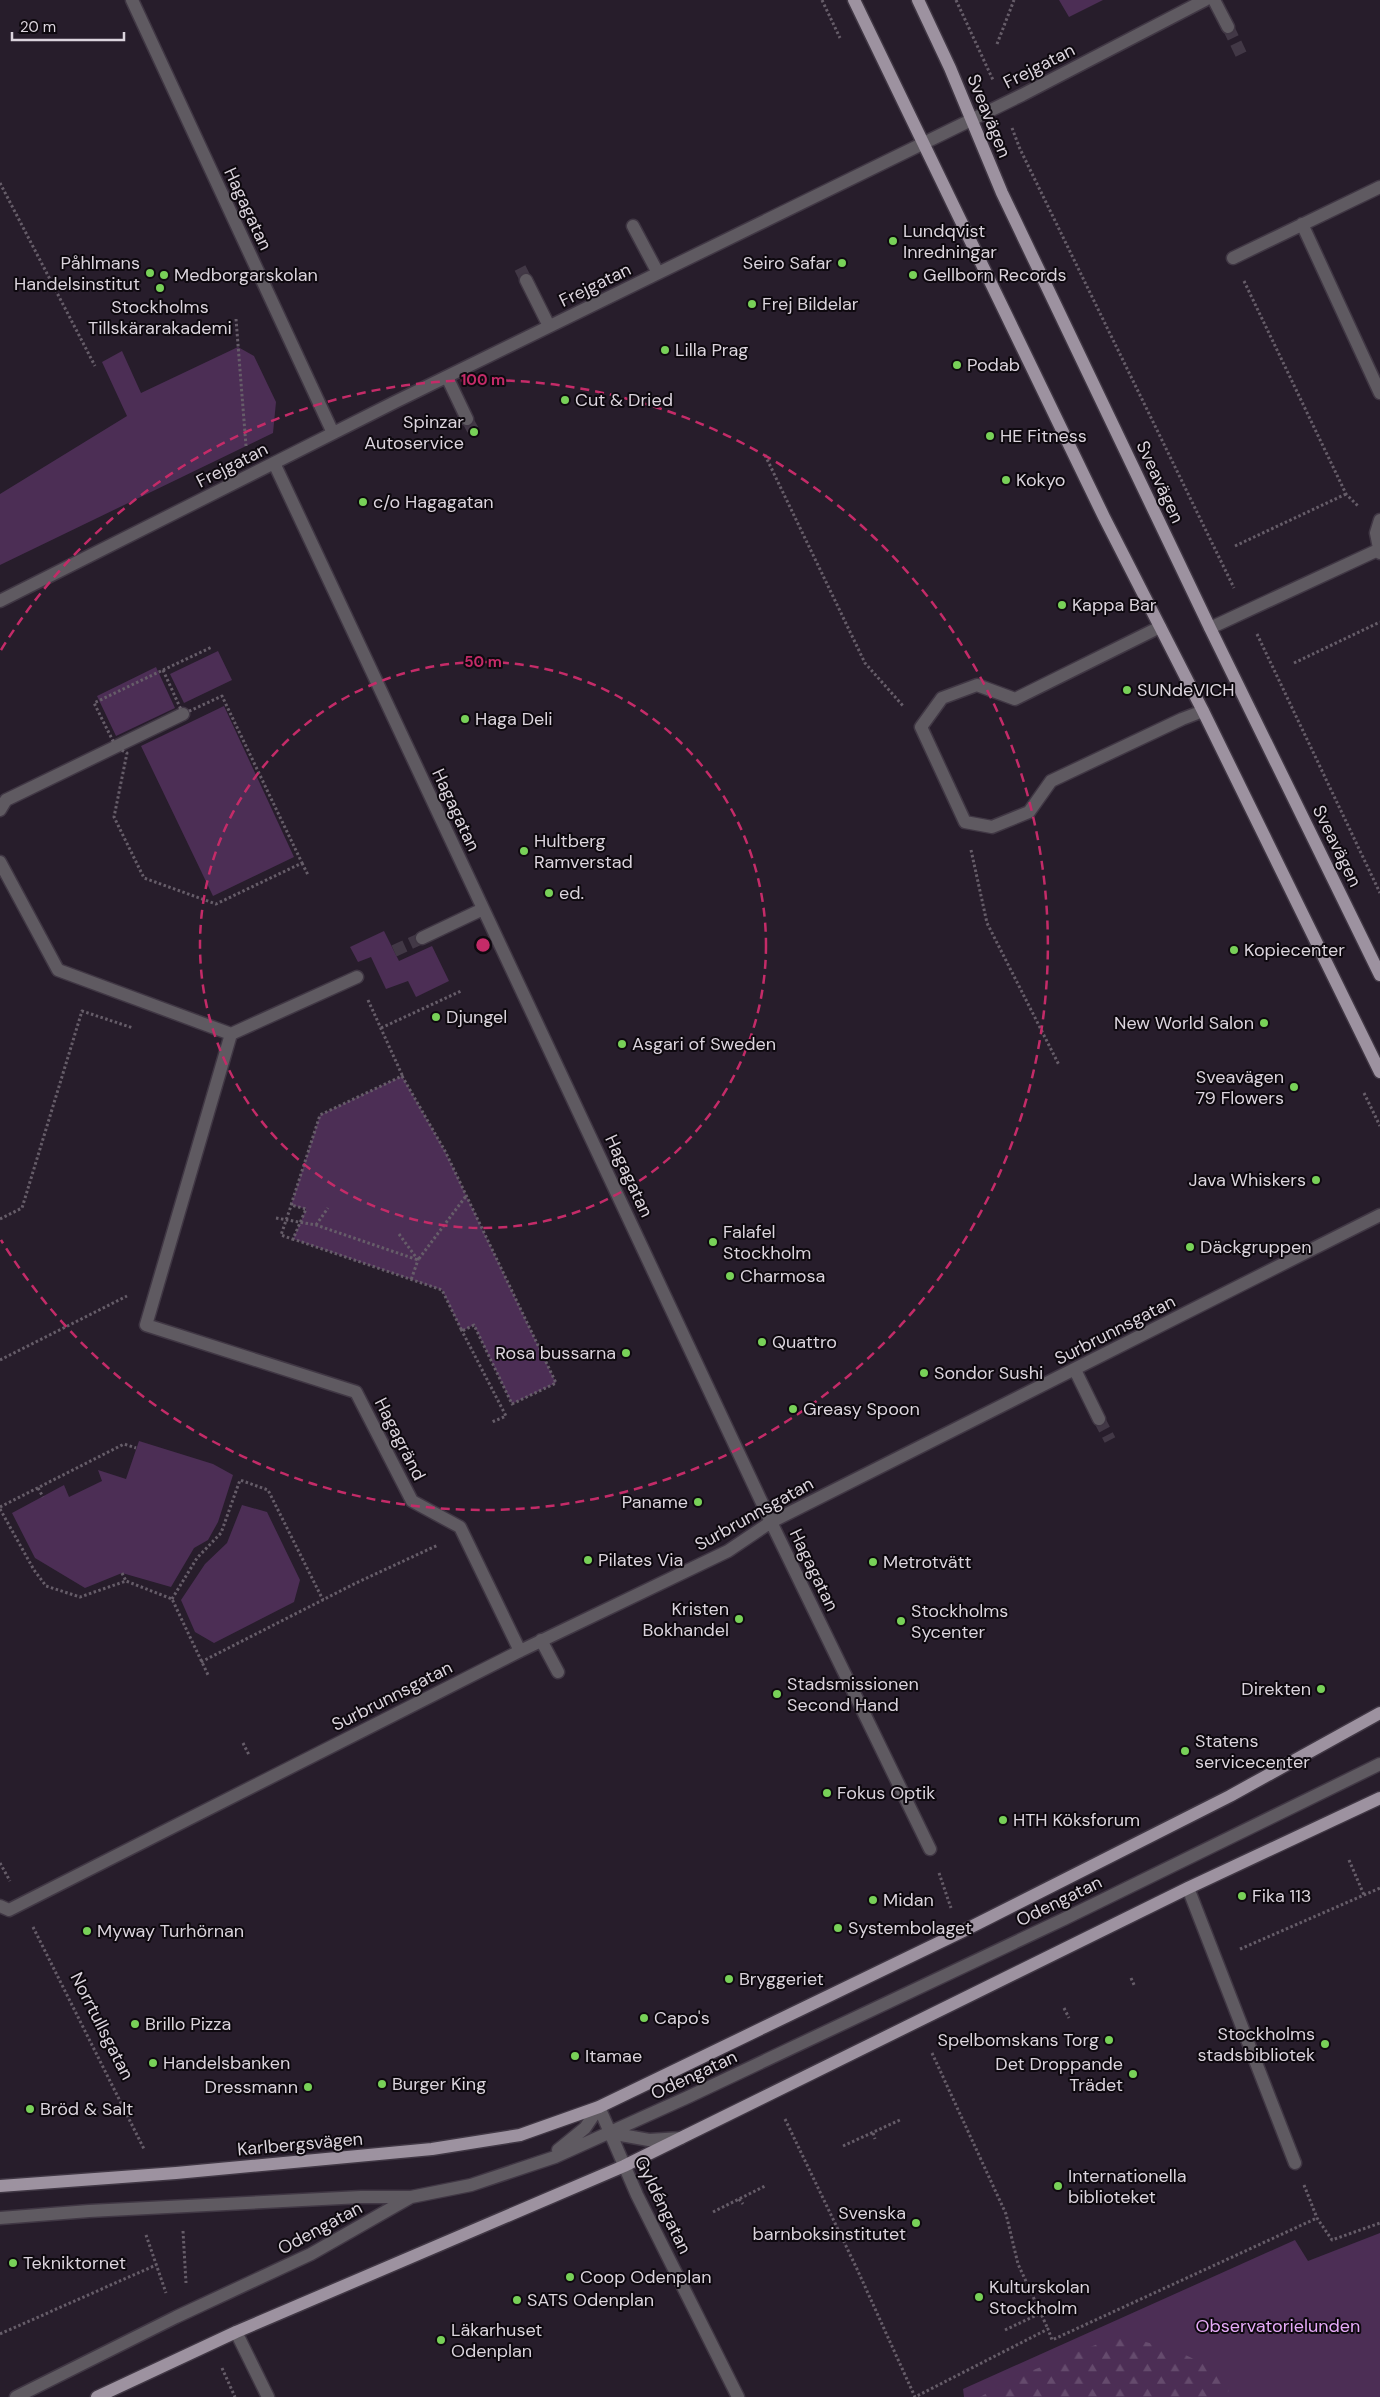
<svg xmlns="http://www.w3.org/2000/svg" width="1380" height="2397" font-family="'DM Sans',sans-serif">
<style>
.green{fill:#4c2e55}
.forest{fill:url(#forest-firs)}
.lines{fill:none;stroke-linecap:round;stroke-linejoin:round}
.minor-tunnel{stroke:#423846;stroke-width:12;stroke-dasharray:12 6;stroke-linecap:butt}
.minor-casing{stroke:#403744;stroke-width:15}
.major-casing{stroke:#403744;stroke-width:15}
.path{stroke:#665d69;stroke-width:3;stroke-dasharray:2.5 2.5;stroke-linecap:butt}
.minor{stroke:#5f5a61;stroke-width:12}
.major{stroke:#9d92a0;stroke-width:12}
.ring{fill:none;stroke:#c42b68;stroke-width:2.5;stroke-dasharray:9 6}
.poi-dot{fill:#78d158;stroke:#0e090f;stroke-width:2}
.labels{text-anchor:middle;stroke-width:4;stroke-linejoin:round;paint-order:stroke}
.street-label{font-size:18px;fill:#dbd4dd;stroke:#0e090f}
.poi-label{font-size:18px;fill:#dbd4dd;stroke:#0e090f;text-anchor:start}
.park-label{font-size:18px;fill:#e7abf9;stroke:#0e090f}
.centre{fill:#c42b68;stroke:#0e090f;stroke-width:2.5}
.ring-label{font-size:15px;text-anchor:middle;font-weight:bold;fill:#c42b68;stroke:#0e090f;stroke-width:4;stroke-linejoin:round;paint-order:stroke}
</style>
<defs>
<pattern id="forest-firs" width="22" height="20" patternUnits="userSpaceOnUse" patternTransform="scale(1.25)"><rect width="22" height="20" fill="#4c2e55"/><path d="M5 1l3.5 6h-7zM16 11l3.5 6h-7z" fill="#654b6d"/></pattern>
</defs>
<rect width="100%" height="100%" fill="#271d2b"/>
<!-- green -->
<path class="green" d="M1059,0H1103L1069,17Z
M238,347L254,356L276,402L273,433L0,565V494L127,416L102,362L122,351L141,393Z
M218,651L232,680L184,703L170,674Z
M156,667L175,708L116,736L97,696Z
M224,706L294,857L213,896L141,746Z
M384,931L399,961L432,946L449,981L416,997L408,981L386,989L371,957L358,962L350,947Z
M402,1076L445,1151L556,1383L512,1404L474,1325L462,1331L442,1290L293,1239L306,1209L291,1205L320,1115Z
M139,1441L213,1464L233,1475L218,1522L208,1540L194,1548L171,1587L122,1573L85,1588L35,1558L12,1513L64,1485L69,1497L102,1481L98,1470L126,1479Z
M242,1505L267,1512L300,1580L294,1602L214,1643L195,1632L181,1600L205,1564L227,1543Z
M1380,2233V2397H964L963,2389L1295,2240L1308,2261Z"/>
<!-- forest -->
<path class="forest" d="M1120,2335L1175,2350L1223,2373L1229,2391L1221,2397H980L1016,2377Z"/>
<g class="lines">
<!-- minor-tunnel -->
<path class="minor-tunnel" d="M1228,27L1242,56
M520,268L526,280
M467,419L474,432
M394,951L422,938
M1099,1419L1110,1440"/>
<!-- minor casing -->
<g class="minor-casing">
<path id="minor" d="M132,0L333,433
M1214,0L1228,27
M1302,224L1380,393
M633,226L658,273
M1233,258L1380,187
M526,280L549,326
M447,377L467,419
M274,463L771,1522L930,1849
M1380,520L1376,533L1380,553
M0,601L395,402L1022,95L1205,0
M1160,627L1015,699L977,685L942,698L921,727L965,822L992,827L1029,812L1051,781L1182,719L1203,711
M1210,628L1378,550
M0,810L6,800L183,714
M0,862L58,970L231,1034L146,1325L356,1392L412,1501L460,1527L520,1651
M422,938L483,909
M231,1034L357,977
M1075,1370L1099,1419
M541,1640L558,1672
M1188,1888L1295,2163
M0,1906L9,1910L520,1651L728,1551L771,1522L1380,1215
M599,2107L637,2195L738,2397
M610,2133L649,2140L681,2138
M558,2150L585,2128L599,2107
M0,2218L89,2211L361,2197H411
M236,2332L268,2397
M16,2397L176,2317L311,2254L411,2197L471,2185L555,2157L688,2097L1064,1919L1380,1764"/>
</g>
<!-- major casing -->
<g class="major-casing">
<path id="major" d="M854,0L1104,517L1203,711L1380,1072
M918,0L950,68L1002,193L1210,628L1380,975
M0,2186L176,2173L432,2149L520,2135L599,2107L961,1932L1230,1796L1380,1713
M97,2397L236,2332L624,2166L1188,1888L1380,1798"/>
</g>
<!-- path -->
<path class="path" d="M822,0L840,38
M956,0L993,80
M997,44L1014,0
M1012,128L1020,149L1234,588
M0,183L95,366
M1244,281L1346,494L1359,507
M236,319L246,446
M765,455L865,663L904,707
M1235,546L1346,494
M1257,634L1380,893
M1294,663L1380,622
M163,670L183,714L222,696L302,863L216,904L144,878L114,817L127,753L116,747L94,703Z
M163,670L212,647
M971,850L987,923L1059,1065
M302,863L308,875
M368,1000L403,1077
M381,1028L461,991
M402,1076L445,1151L556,1383L512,1404L474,1325L462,1331L442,1290L293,1239L306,1209L291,1205L320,1115Z
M1364,1093L1380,1126
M292,1203L281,1235L295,1240
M276,1218L316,1225L418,1260L466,1196
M0,1219L22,1208L82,1011L133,1028
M316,1225L328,1208
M399,1234L418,1260L411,1280
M461,1329L506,1416L492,1422
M0,1360L127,1296
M38,1488L43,1497
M0,1507L124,1444L136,1448
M0,1509L34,1570L46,1586L80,1597L126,1581L172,1599L209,1677
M122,1573L126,1581
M172,1599L197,1558L221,1533L240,1480L268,1490L323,1600
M201,1662L356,1583L438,1545
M243,1743L249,1755
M1349,1860L1364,1895
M0,1863L10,1881
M939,1873L951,1908
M33,1927L144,2149
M1240,1949L1380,1888
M1131,1978L1135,1987
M1064,2008L1069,2018
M932,2053L1006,2214L1018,2264L1048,2329
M785,2119L857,2269L915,2397L1048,2329L1052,2340L1317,2218
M873,2133L875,2139
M843,2146L902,2119
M1304,2185L1317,2218L1332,2240L1380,2223
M739,2199L743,2204
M713,2212L765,2186
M183,2231L186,2283
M146,2235L166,2293
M1005,2330L1041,2313
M0,2334L156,2265
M222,2368L235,2397"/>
<!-- minor -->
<use href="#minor" class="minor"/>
<!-- major -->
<use href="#major" class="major"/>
</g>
<!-- distance rings -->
<g class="ring">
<circle cx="483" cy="945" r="283"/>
<path d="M1 650A565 565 0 1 1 1 1240"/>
</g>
<!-- markers -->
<g class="poi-dot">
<circle cx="893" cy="241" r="5"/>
<circle cx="842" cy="263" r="5"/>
<circle cx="150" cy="273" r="5"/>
<circle cx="164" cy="275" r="5"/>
<circle cx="913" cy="275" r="5"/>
<circle cx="160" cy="288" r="5"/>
<circle cx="752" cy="304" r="5"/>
<circle cx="665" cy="350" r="5"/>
<circle cx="957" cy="365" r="5"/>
<circle cx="565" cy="400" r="5"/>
<circle cx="474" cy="432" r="5"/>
<circle cx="990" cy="436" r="5"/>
<circle cx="1006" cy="480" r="5"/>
<circle cx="363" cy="502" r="5"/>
<circle cx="1062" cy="605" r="5"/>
<circle cx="1127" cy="690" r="5"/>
<circle cx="465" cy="719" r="5"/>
<circle cx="524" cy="851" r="5"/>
<circle cx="549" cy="893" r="5"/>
<circle cx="1234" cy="950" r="5"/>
<circle cx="436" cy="1017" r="5"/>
<circle cx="1264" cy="1023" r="5"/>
<circle cx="622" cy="1044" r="5"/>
<circle cx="1294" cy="1087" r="5"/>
<circle cx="1316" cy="1180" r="5"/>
<circle cx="713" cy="1242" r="5"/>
<circle cx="1190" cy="1247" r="5"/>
<circle cx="730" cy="1276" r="5"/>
<circle cx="762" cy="1342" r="5"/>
<circle cx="626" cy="1353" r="5"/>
<circle cx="924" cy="1373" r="5"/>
<circle cx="793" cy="1409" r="5"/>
<circle cx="698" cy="1502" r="5"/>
<circle cx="588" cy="1560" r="5"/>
<circle cx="873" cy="1562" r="5"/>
<circle cx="739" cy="1619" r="5"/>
<circle cx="901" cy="1621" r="5"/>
<circle cx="1321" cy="1689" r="5"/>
<circle cx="777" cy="1694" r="5"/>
<circle cx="1185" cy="1751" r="5"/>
<circle cx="827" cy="1793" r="5"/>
<circle cx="1003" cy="1820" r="5"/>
<circle cx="1242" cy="1896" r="5"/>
<circle cx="873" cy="1900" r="5"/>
<circle cx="838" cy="1928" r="5"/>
<circle cx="87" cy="1931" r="5"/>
<circle cx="729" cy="1979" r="5"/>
<circle cx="644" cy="2018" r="5"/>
<circle cx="135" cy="2024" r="5"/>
<circle cx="1109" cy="2040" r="5"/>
<circle cx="1325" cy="2044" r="5"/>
<circle cx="575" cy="2056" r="5"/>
<circle cx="153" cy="2063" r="5"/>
<circle cx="1133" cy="2074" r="5"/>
<circle cx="382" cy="2084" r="5"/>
<circle cx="308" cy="2087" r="5"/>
<circle cx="30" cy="2109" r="5"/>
<circle cx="1058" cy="2186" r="5"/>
<circle cx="916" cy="2223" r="5"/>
<circle cx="13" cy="2263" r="5"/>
<circle cx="570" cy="2277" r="5"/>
<circle cx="979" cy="2297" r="5"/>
<circle cx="517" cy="2300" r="5"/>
<circle cx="441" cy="2340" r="5"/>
</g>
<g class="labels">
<!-- street labels -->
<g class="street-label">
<text transform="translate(1039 66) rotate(-27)" y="6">Frejgatan</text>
<text transform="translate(989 116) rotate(68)" y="6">Sveavägen</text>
<text transform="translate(248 209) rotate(65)" y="6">Hagagatan</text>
<text transform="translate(595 285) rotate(-26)" y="6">Frejgatan</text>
<text transform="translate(232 465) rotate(-27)" y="6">Frejgatan</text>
<text transform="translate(1160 482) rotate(65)" y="6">Sveavägen</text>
<text transform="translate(456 810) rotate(65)" y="6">Hagagatan</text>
<text transform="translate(1337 846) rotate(64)" y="6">Sveavägen</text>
<text transform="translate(629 1176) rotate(65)" y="6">Hagagatan</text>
<text transform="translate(1115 1330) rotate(-27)" y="6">Surbrunnsgatan</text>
<text transform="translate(400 1439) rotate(63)" y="6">Hagagränd</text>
<text transform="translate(754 1514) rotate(-29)" y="6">Surbrunnsgatan</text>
<text transform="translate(814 1570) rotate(64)" y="6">Hagagatan</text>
<text transform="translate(392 1696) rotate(-27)" y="6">Surbrunnsgatan</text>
<text transform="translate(1059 1901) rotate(-26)" y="6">Odengatan</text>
<text transform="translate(102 2026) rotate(63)" y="6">Norrtullsgatan</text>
<text transform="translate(694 2075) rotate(-25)" y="6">Odengatan</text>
<text transform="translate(300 2144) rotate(-5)" y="6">Karlbergsvägen</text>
<text transform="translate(663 2205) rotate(64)" y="6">Gyldéngatan</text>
<text transform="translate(320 2228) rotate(-28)" y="6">Odengatan</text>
</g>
<!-- poi labels -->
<g class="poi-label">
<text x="903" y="237">Lundqvist<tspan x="903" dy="21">Inredningar</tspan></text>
<text x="140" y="269" text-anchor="end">Påhlmans<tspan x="140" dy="21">Handelsinstitut</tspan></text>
<text x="832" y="269" text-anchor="end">Seiro Safar</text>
<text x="174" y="281">Medborgarskolan</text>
<text x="923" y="281">Gellborn Records</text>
<text x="762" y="310">Frej Bildelar</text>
<text x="160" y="313" text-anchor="middle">Stockholms<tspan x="160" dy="21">Tillskärarakademi</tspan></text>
<text x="675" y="356">Lilla Prag</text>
<text x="967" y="371">Podab</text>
<text x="575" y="406">Cut &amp; Dried</text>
<text x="464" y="428" text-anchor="end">Spinzar<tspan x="464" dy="21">Autoservice</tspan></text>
<text x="1000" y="442">HE Fitness</text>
<text x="1016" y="486">Kokyo</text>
<text x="373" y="508">c/o Hagagatan</text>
<text x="1072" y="611">Kappa Bar</text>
<text x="1137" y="696">SUNdeVICH</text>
<text x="475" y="725">Haga Deli</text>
<text x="534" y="847">Hultberg<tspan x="534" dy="21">Ramverstad</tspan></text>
<text x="559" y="899">ed.</text>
<text x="1244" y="956">Kopiecenter</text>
<text x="446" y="1023">Djungel</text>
<text x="1254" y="1029" text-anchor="end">New World Salon</text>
<text x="632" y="1050">Asgari of Sweden</text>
<text x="1284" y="1083" text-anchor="end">Sveavägen<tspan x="1284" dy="21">79 Flowers</tspan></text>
<text x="1306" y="1186" text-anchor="end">Java Whiskers</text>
<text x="723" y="1238">Falafel<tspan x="723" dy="21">Stockholm</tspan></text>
<text x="1200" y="1253">Däckgruppen</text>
<text x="740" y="1282">Charmosa</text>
<text x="772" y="1348">Quattro</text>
<text x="616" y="1359" text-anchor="end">Rosa bussarna</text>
<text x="934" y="1379">Sondor Sushi</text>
<text x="803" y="1415">Greasy Spoon</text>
<text x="688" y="1508" text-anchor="end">Paname</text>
<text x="598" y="1566">Pilates Via</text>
<text x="883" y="1568">Metrotvätt</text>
<text x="729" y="1615" text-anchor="end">Kristen<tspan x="729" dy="21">Bokhandel</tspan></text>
<text x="911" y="1617">Stockholms<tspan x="911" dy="21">Sycenter</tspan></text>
<text x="787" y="1690">Stadsmissionen<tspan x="787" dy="21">Second Hand</tspan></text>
<text x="1311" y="1695" text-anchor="end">Direkten</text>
<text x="1195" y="1747">Statens<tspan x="1195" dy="21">servicecenter</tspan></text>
<text x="837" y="1799">Fokus Optik</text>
<text x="1013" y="1826">HTH Köksforum</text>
<text x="1252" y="1902">Fika 113</text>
<text x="883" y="1906">Midan</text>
<text x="848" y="1934">Systembolaget</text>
<text x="97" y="1937">Myway Turhörnan</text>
<text x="739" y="1985">Bryggeriet</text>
<text x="654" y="2024">Capo's</text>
<text x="145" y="2030">Brillo Pizza</text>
<text x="1315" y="2040" text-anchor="end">Stockholms<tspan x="1315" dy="21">stadsbibliotek</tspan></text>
<text x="1099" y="2046" text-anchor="end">Spelbomskans Torg</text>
<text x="585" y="2062">Itamae</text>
<text x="163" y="2069">Handelsbanken</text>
<text x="1123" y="2070" text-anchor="end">Det Droppande<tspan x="1123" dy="21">Trädet</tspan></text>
<text x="392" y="2090">Burger King</text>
<text x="298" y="2093" text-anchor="end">Dressmann</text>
<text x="40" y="2115">Bröd &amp; Salt</text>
<text x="1068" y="2182">Internationella<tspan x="1068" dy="21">biblioteket</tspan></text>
<text x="906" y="2219" text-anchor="end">Svenska<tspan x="906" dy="21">barnboksinstitutet</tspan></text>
<text x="23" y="2269">Tekniktornet</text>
<text x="580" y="2283">Coop Odenplan</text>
<text x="989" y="2293">Kulturskolan<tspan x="989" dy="21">Stockholm</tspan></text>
<text x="527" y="2306">SATS Odenplan</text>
<text x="451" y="2336">Läkarhuset<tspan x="451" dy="21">Odenplan</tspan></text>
</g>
<!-- park labels -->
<g class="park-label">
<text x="1278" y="2332">Observatorielunden</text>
</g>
</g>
<circle cx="483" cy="945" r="8" class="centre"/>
<g class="ring-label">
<text x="483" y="385">100 m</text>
<text x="483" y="667">50 m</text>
</g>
<!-- scale -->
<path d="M12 32v8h112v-8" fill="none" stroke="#dbd4dd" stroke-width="2.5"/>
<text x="20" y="32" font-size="15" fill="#dbd4dd" stroke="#0e090f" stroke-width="4" paint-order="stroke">20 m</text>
</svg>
